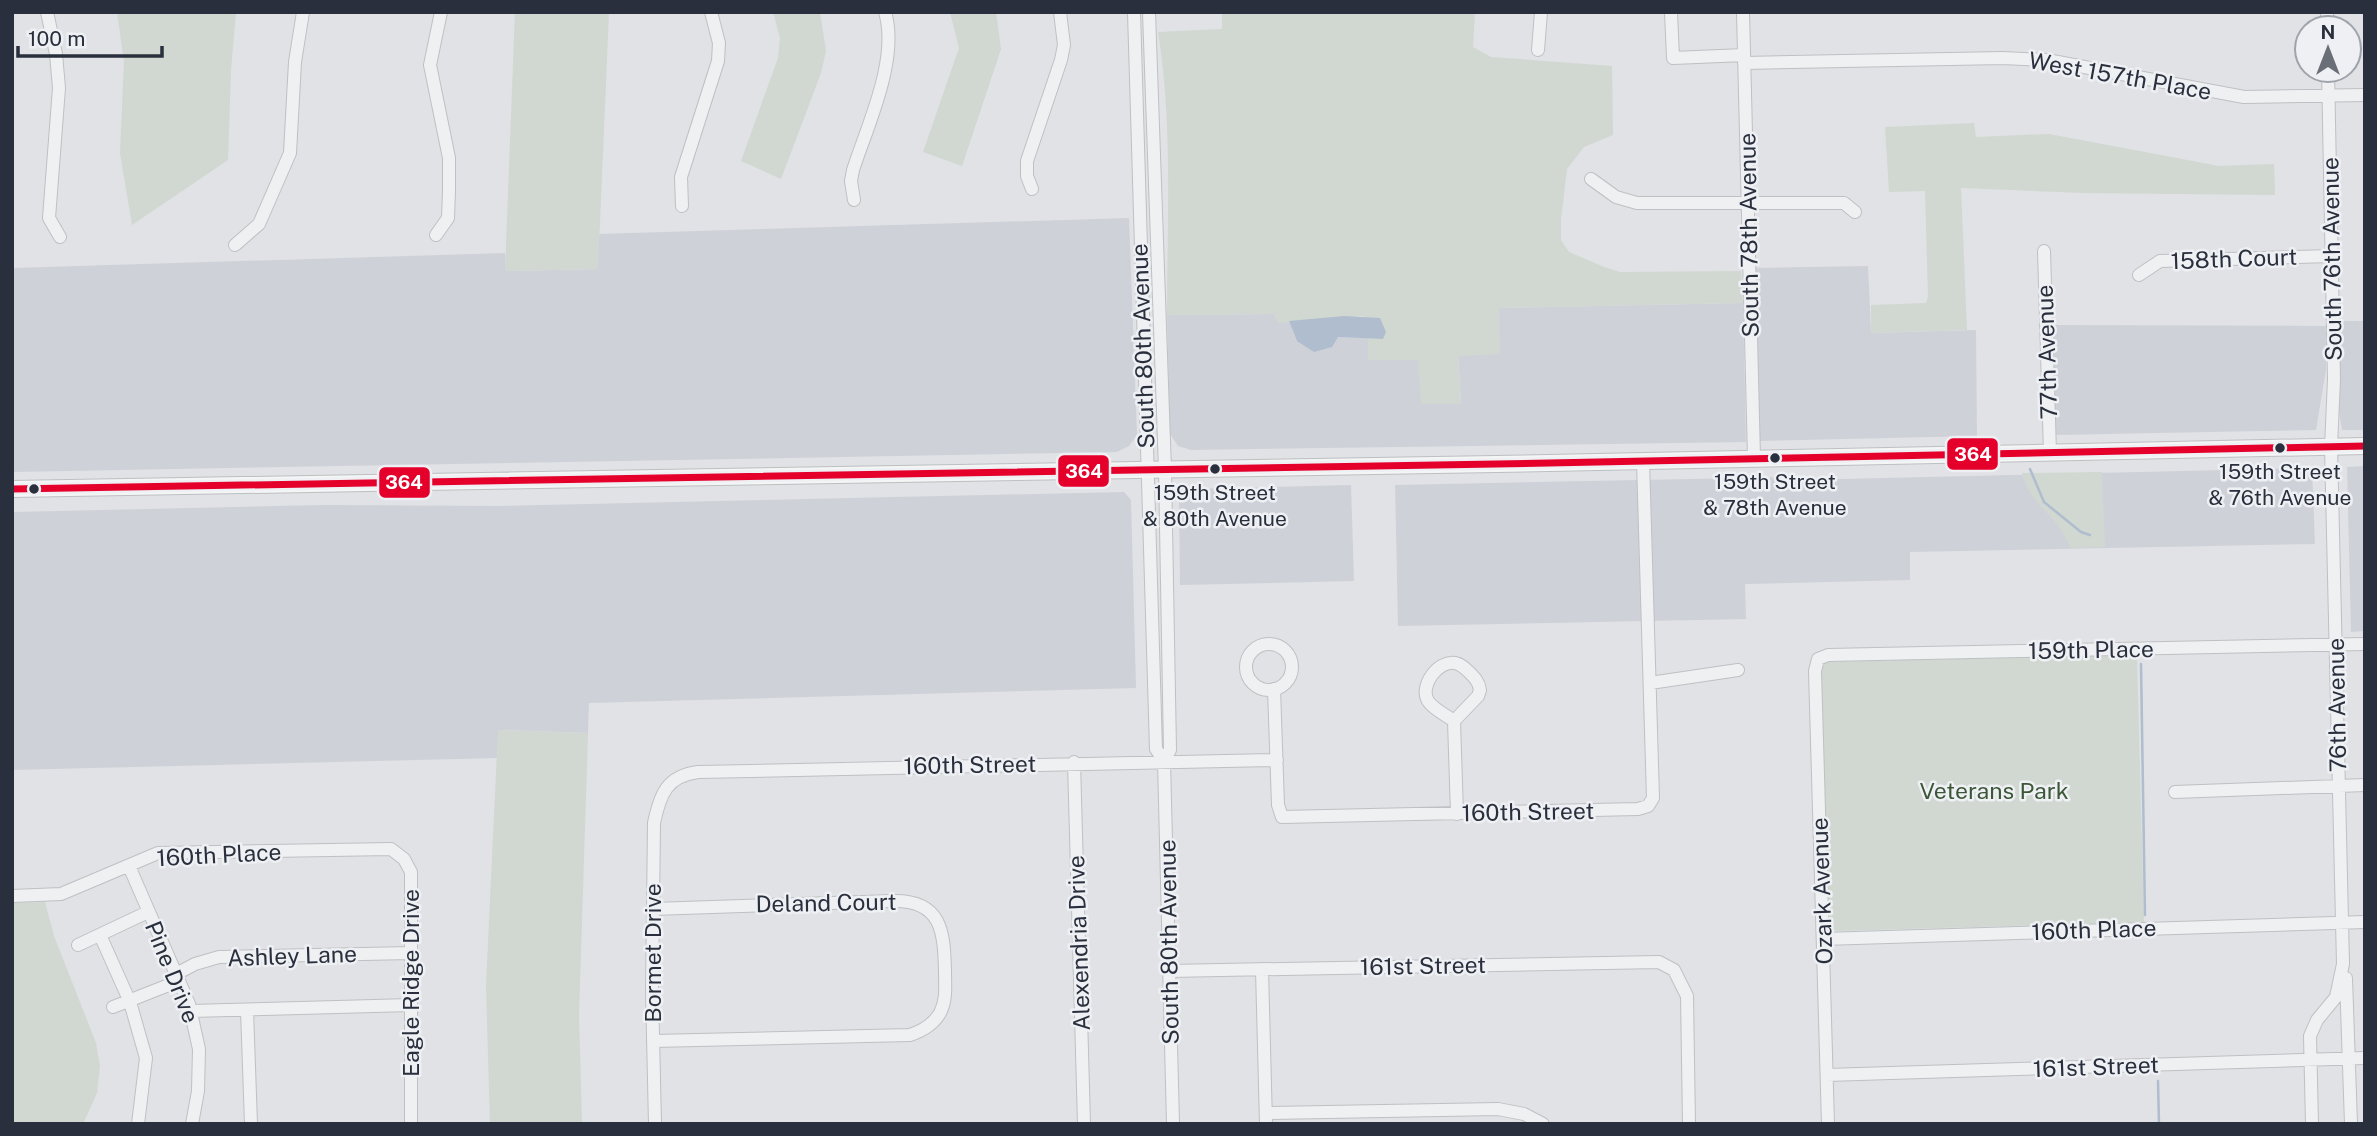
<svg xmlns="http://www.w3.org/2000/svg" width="2377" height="1136" font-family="'Public Sans',sans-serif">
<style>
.built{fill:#cfd1d8}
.green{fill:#d0d8d1}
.water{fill:#b0bdce}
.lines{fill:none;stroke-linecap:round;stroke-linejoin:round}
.stream{stroke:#b0bdce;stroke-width:2.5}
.minor-casing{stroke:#bec0c3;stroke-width:14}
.major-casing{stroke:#bdbfc2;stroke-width:18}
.minor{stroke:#eff0f2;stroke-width:12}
.major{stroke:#f4f5f5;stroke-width:16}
.bus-1-casing{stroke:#eef0f4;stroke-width:12}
.bus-1{stroke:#e4002b;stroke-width:7}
.bus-dot{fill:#292f3c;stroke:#eef0f4;stroke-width:2.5}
.labels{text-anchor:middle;stroke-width:5;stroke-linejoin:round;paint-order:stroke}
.bus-label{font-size:21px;fill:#292f3c;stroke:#eef0f4}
.street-label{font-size:23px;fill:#292f3c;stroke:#eef0f4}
.park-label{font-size:23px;fill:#3b5737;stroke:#eef0f4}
.line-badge{stroke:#eef0f4;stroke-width:2.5}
.badge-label{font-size:19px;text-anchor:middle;font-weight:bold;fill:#fff}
</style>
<rect width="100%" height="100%" fill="#e0e2e5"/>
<!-- built -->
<path class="built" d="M1129,218L1137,435L1129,446L1117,452L12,472V268L505,253L506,271L598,269V234Z
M1868,266L1871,333L1976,330L1977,436L1760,441L1754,268Z
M1743,303L1746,442L1191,450L1178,446L1170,434L1167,315L1274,314L1278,322L1289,321L1297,341L1338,337L1368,338V360H1418L1461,403L1458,355L1498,308Z
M2339,321H2365V430H2342L2338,406Z
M2050,325L2326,326V370L2316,430L2055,435Z
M2365,466V631L2351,632L2347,467Z
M2312,468L2315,544L1910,552V580L1745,584L1746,619L1398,626L1395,485L1788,477L1799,480Z
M1351,485L1354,581L1180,585L1179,502L1192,489Z
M1124,492L1131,500L1136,688L589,703L588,733L499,730L497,758L12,770V512L325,505L499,506Z"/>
<!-- green -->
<path class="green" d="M117,12H236L231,70L228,160L132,225L120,153L124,62Z
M515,12H609L598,269L505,271Z
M773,12H820L826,51L821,73L781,179L741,161L778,58L780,38Z
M950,12H996L1001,49L962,166L923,152L959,48Z
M1222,12H1475L1473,47L1491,57L1612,66L1613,135L1584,147L1567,169L1561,219V240L1569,252L1604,267L1620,272L1741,271L1743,303L1499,308L1500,354L1458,356L1461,404H1421L1418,360H1368V338L1383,339L1363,316L1278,323L1274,314L1167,315C1167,224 1173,123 1158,32L1222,29Z
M1974,123L1976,137L2049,134L2219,166L2274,164L2275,195L2084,193L1961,188L1967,330L1871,333V305L1926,303L1928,297L1925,191L1889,192L1885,127Z
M2102,472L2105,547L2070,548C2060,516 2029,506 2022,473Z
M2137,655L2144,922L1837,931L1829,928L1821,667L1825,662Z
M498,730L588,733L579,1015L582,1124H490L486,986Z
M45,902L54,936L96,1043L100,1066L97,1093L83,1124H12V903Z"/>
<!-- water -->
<path class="water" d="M1344,316L1380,318L1386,332L1383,339L1338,337L1332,347L1314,352L1297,341L1289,321Z"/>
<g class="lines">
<!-- stream -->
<path class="stream" d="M2030,469L2044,502L2081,532L2090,535
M2141,664L2145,915
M2158,1081L2159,1124"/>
<!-- minor casing -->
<g class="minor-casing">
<path id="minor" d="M47,12L56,54L59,88L49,218L60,237
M1134,12L1156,749L1164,761
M1149,12L1165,470L1170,750L1164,761L1173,1124
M1671,12L1673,58L1744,55
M1743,12L1754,458
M2327,12V28
M1538,50L1541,12
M1744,63L2003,58L2047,60L2244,97L2365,95
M1591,179L1616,197L1637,203H1844L1855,212
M1032,189L1027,176V161L1061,60L1064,45L1060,12
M854,200L851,181L853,170C868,124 899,59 885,12
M682,206L681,177L718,61L719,43L711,12
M436,235L448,218L449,191V158L430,65L441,12
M235,245L259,224L290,153L295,62L303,12
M2044,251L2050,453
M2139,275L2160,261L2332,256
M1246 667a23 23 0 1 1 46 0a23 23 0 1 1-46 0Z
M1650,683L1738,670
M1274,689L1278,805L1282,817L1638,809L1648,806L1653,798L1643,461
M1454,721C1446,715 1433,709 1428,701C1419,686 1438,660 1455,663C1461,664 1465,668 1469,672C1475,678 1479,682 1480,690L1478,696L1454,721L1457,814
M1074,762L1084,1124
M2175,792L2365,785
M129,866L189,1004L199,1049L198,1091L192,1124
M12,896L61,894L158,853L391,849L404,859L411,872V1124
M653,909L893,901C942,900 944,932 945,971C945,985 947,1000 940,1013C933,1025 922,1031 910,1035L653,1041
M100,935L130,1002L146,1058L138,1124
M1823,939L2365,922
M78,945L148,912
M1262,969L1266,1124
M1169,971L1659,962L1674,970L1687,996L1689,1124
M176,974L195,964L219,957L411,953
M2346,978L2351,1124
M113,1007L179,981
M247,1010L251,1124
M191,1011L411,1005
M1827,1075L2365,1058
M1266,1113L1498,1109L1524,1114L1543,1124
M655,1124L652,991L654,823C660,794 667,776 698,772L1277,760
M1828,1124L1815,671L1818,659L1828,655L2365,644
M2312,1124L2310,1036L2317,1020L2336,997L2343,964L2331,447L2334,379L2328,70"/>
</g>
<!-- major casing -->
<g class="major-casing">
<path id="major" d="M12,489L1549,463L2365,446"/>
</g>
<!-- minor -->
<use href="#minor" class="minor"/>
<!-- major -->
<use href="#major" class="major"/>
<!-- bus-1 casing -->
<g class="bus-1-casing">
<path id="bus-1" d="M12,489L1549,463L2365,446"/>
</g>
<!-- bus-1 -->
<use href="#bus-1" class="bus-1"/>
</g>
<!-- markers -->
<g class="bus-dot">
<circle cx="2280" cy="448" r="6"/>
<circle cx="1775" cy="458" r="6"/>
<circle cx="1215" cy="469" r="6"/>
<circle cx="34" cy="489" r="6"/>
</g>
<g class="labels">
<!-- bus labels -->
<g class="bus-label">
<text x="2280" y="479">159th Street<tspan x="2280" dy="26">&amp; 76th Avenue</tspan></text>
<text x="1775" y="489">159th Street<tspan x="1775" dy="26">&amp; 78th Avenue</tspan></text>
<text x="1215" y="500">159th Street<tspan x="1215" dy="26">&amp; 80th Avenue</tspan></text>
</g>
<!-- street labels -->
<g class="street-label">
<text transform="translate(2120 76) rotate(10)" y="8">West 157th Place</text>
<text transform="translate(1749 235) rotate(-91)" y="8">South 78th Avenue</text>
<text transform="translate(2234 259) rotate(-2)" y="8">158th Court</text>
<text transform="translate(2332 259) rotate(-91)" y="8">South 76th Avenue</text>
<text transform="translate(1143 346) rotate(-92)" y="8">South 80th Avenue</text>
<text transform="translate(2047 352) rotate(-92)" y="8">77th Avenue</text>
<text transform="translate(2091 650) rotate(-1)" y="8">159th Place</text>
<text transform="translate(2337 705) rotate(-91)" y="8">76th Avenue</text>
<text transform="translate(970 765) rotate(-1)" y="8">160th Street</text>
<text transform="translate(1528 812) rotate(-1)" y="8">160th Street</text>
<text transform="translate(219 855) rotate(-3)" y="8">160th Place</text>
<text transform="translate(1822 891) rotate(-92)" y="8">Ozark Avenue</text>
<text transform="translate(826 903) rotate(-1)" y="8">Deland Court</text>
<text transform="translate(2094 930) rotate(-2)" y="8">160th Place</text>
<text transform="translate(1169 942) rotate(-91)" y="8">South 80th Avenue</text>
<text transform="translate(1079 943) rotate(-92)" y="8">Alexendria Drive</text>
<text transform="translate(653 953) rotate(-90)" y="8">Bormet Drive</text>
<text transform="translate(292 956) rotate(-2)" y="8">Ashley Lane</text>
<text transform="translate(1423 966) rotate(-1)" y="8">161st Street</text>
<text transform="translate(172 972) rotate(68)" y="8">Pine Drive</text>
<text transform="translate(411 983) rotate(-90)" y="8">Eagle Ridge Drive</text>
<text transform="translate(2096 1067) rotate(-2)" y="8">161st Street</text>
</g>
<!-- park labels -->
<g class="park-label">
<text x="1994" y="799">Veterans Park</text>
</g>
</g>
<g class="line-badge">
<rect x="1946" y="437" width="53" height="34" rx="7" fill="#e4002b"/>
<rect x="1057" y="454" width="53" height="34" rx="7" fill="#e4002b"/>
<rect x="378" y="466" width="53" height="33" rx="7" fill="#e4002b"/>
</g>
<g class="badge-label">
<text x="1973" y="461">364</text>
<text x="1084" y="478">364</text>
<text x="404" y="489">364</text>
</g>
<!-- border -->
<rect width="2377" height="1136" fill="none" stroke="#292f3c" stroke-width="28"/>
<!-- north arrow -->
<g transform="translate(2328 49)"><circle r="33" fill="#eef0f4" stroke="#9fa3aa" stroke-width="2"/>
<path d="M0-5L12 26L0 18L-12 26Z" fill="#696e77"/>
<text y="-10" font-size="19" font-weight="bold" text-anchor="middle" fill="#292f3c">N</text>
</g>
<!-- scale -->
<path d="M18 46v10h144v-10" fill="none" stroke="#292f3c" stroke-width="3.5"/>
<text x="28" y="46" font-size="21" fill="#292f3c" stroke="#eef0f4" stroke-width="5" paint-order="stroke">100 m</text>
</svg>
